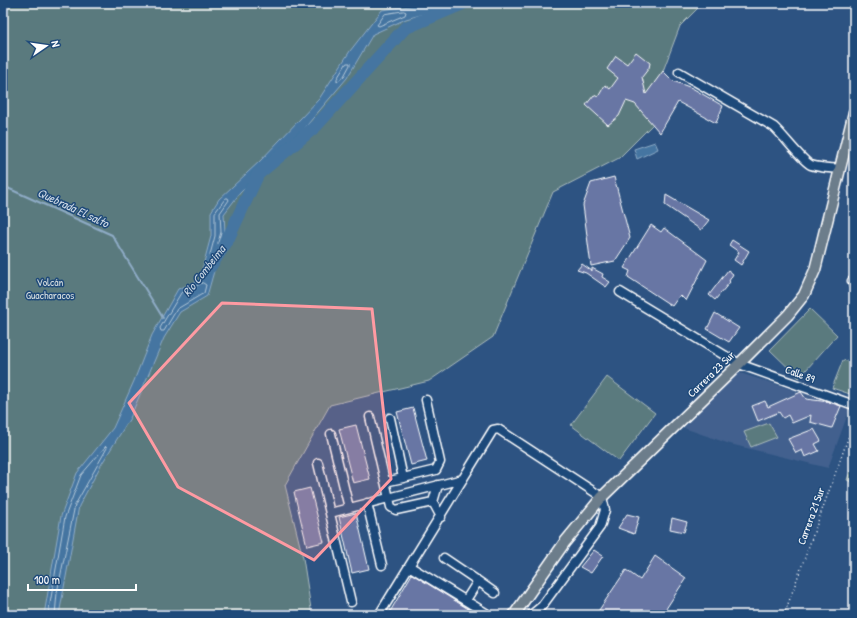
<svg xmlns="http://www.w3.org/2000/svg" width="857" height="618" font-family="'Patrick Hand',sans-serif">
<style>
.built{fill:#42618e}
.green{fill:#5a7a7e;stroke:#acbcbe}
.water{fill:#4475a1;stroke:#8facc7}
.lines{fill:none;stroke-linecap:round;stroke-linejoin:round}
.shore{stroke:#b4c8d9;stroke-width:1}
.stream{stroke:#8facc7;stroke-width:2}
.river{stroke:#4475a1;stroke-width:13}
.building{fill:#6776a4;stroke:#fff}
.minor-casing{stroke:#fff;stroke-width:11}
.major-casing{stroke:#fff;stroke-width:13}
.path{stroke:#fff;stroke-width:1.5;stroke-dasharray:1 3;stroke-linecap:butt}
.minor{stroke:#1f4a7a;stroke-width:8}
.major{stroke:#6c7d8b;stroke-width:10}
.marked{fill:#ff9aa2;fill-opacity:0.2;stroke:#ff9aa2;stroke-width:3;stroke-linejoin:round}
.labels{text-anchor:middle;stroke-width:3;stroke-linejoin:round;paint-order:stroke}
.park-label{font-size:11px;fill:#d6dedf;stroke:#1f4a7a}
.street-label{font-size:11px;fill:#fff;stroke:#1f4a7a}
.water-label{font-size:12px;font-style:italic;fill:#d0dce8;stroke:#1f4a7a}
</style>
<rect width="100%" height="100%" fill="#2d5382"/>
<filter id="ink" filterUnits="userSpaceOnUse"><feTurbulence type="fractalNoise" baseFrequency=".025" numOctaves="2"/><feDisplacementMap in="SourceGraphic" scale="8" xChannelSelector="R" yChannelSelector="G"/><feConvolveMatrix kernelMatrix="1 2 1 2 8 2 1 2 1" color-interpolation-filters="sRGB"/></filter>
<g filter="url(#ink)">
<!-- built -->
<path class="built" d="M737,372L850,408L828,468L730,444L684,428Z"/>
<!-- green -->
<path class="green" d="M3,3H703L680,26L663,71L653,124L619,158L553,192L493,337L429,381L330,405L285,485L303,558L311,609L310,615H3Z
M810,309L837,335L799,378L770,350Z
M843,360L854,363V384L850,394L832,388Z
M607,377L655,413L619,461L571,425Z
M769,423L777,437L751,447L744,432Z
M854,460V483L847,480Z"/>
<!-- water -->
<path class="water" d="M430,3H464L406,19L373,34L347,78L297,137L240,193L224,214L225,232L207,296L180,312L164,338L130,418L101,465L79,506L59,615H44L61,516L77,473L113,428L134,381L152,335L178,289L199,281L211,236V212L219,199L260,161L319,99L350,51L382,10Z
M655,142L658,149L637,159L634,149Z"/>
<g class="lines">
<!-- shore -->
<path class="shore" d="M404,11L406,12L405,15L379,26L377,25L385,14Z
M347,63H350V65L344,76L337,82V79Z
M226,198H228L229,200L220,213L221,232L211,267L209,269L207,266L215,236V213Z
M203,283L206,285L204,293L177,309L164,331H161L160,328L181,293Z
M48,615L65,517L81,475L106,446L107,448L75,505L57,593L55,615"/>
<!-- stream -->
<path class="stream" d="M3,186L112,235L163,318"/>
<!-- river -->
<path class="river" d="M210,267L227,241L258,174L316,126L405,28L464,3"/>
</g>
<!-- building -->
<path class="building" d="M636,52L650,63L649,68L642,77L646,94L663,71L673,81L692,88L723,106L716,123L678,102L660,133L635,104L626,101L619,116L608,125L586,105L594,95L598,97L605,85L610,89L618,78L607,69L616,56L627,64Z
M614,177L630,238L615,261L591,266L583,205L591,183Z
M666,195L709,220L701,230L665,205Z
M651,225L661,232L664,228L707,260L686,301L680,295L672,306L628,277L630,271L624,268Z
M732,240L749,251L741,265L734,260L739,252L729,245Z
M582,264L592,271V268L603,274L602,277L610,282L606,287L586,273L577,270Z
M728,270L733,274L729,281L730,282L715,300L709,295Z
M715,313L739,328L729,342L707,329Z
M801,392L806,399L829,402L841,406L832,428L810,422L811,415L792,423L788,415L783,418L779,412L758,421L752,406L765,401L768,407Z
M413,408L427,461L411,465L397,412Z
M356,425L370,479L353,483L339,429Z
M814,429L821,441L815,444L819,451L805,457L802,450L796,453L788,439Z
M310,488L324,542L307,546L294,492Z
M356,513L369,569L352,573L339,517Z
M627,514L639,517L634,534L618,528Z
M672,518L687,522L684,532L670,529Z
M594,550L603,556L591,573L580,567Z
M655,556L686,578L662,615H600L597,613L626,570L640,580Z
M412,574L478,615H388Z"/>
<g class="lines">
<!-- minor casing -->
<g class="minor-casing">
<path id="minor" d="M679,72L774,127C783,135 803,162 811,165C820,168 830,168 839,169
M852,281L854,286
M620,292L739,364L854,405
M370,417L391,507L396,510L433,502
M331,434L349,508
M318,463L351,602
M403,478L436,470L440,462L426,400
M385,482L403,478L390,418
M438,485L433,502L441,517
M367,503L382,565
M330,513L463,479
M444,558L478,581L466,600
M409,566L489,615
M478,581L495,593
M379,615L493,430L498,429L602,497L605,510L600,527L542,606L531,615"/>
</g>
<!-- major casing -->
<g class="major-casing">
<path id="major" d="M514,615L565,542L602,497L739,364L788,315L804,295L815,270L854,112"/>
</g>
<!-- path -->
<path class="path" d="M784,615L854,422"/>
<!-- minor -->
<use href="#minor" class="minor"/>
<!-- major -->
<use href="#major" class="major"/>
</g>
</g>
<!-- marked area -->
<path class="marked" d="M222,303L372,309L391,479L314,560L178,487L129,403Z"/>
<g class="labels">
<!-- park labels -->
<g class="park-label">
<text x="50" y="286">Volcán<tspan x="50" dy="13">Guacharacos</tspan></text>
</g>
<!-- street labels -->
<g class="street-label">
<text transform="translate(711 374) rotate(-44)" y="4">Carrera 23 Sur</text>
<text transform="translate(800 374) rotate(20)" y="4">Calle 89</text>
<text transform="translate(811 516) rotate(-70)" y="4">Carrera 21 Sur</text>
</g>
<!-- water labels -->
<g class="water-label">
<text transform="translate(73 208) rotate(25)" y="4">Quebrada El salto</text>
<text transform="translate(204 271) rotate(-52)" y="4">Río Combeima</text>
</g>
</g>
<!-- margin -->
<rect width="857" height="618" fill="none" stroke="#1f4a7a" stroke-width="16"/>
<rect x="8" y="8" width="841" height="602" fill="none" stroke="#fff" stroke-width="1.5" filter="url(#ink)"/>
<!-- north arrow -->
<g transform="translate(46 46) rotate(77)" stroke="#1f4a7a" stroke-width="3" paint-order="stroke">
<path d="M0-3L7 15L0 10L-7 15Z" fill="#ffffff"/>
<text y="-6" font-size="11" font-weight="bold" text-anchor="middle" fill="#ffffff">N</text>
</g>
<!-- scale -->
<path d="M28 584v6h108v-6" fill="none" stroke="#ffffff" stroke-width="2"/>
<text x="34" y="584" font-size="12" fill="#ffffff" stroke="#1f4a7a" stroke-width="3" paint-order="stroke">100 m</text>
</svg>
